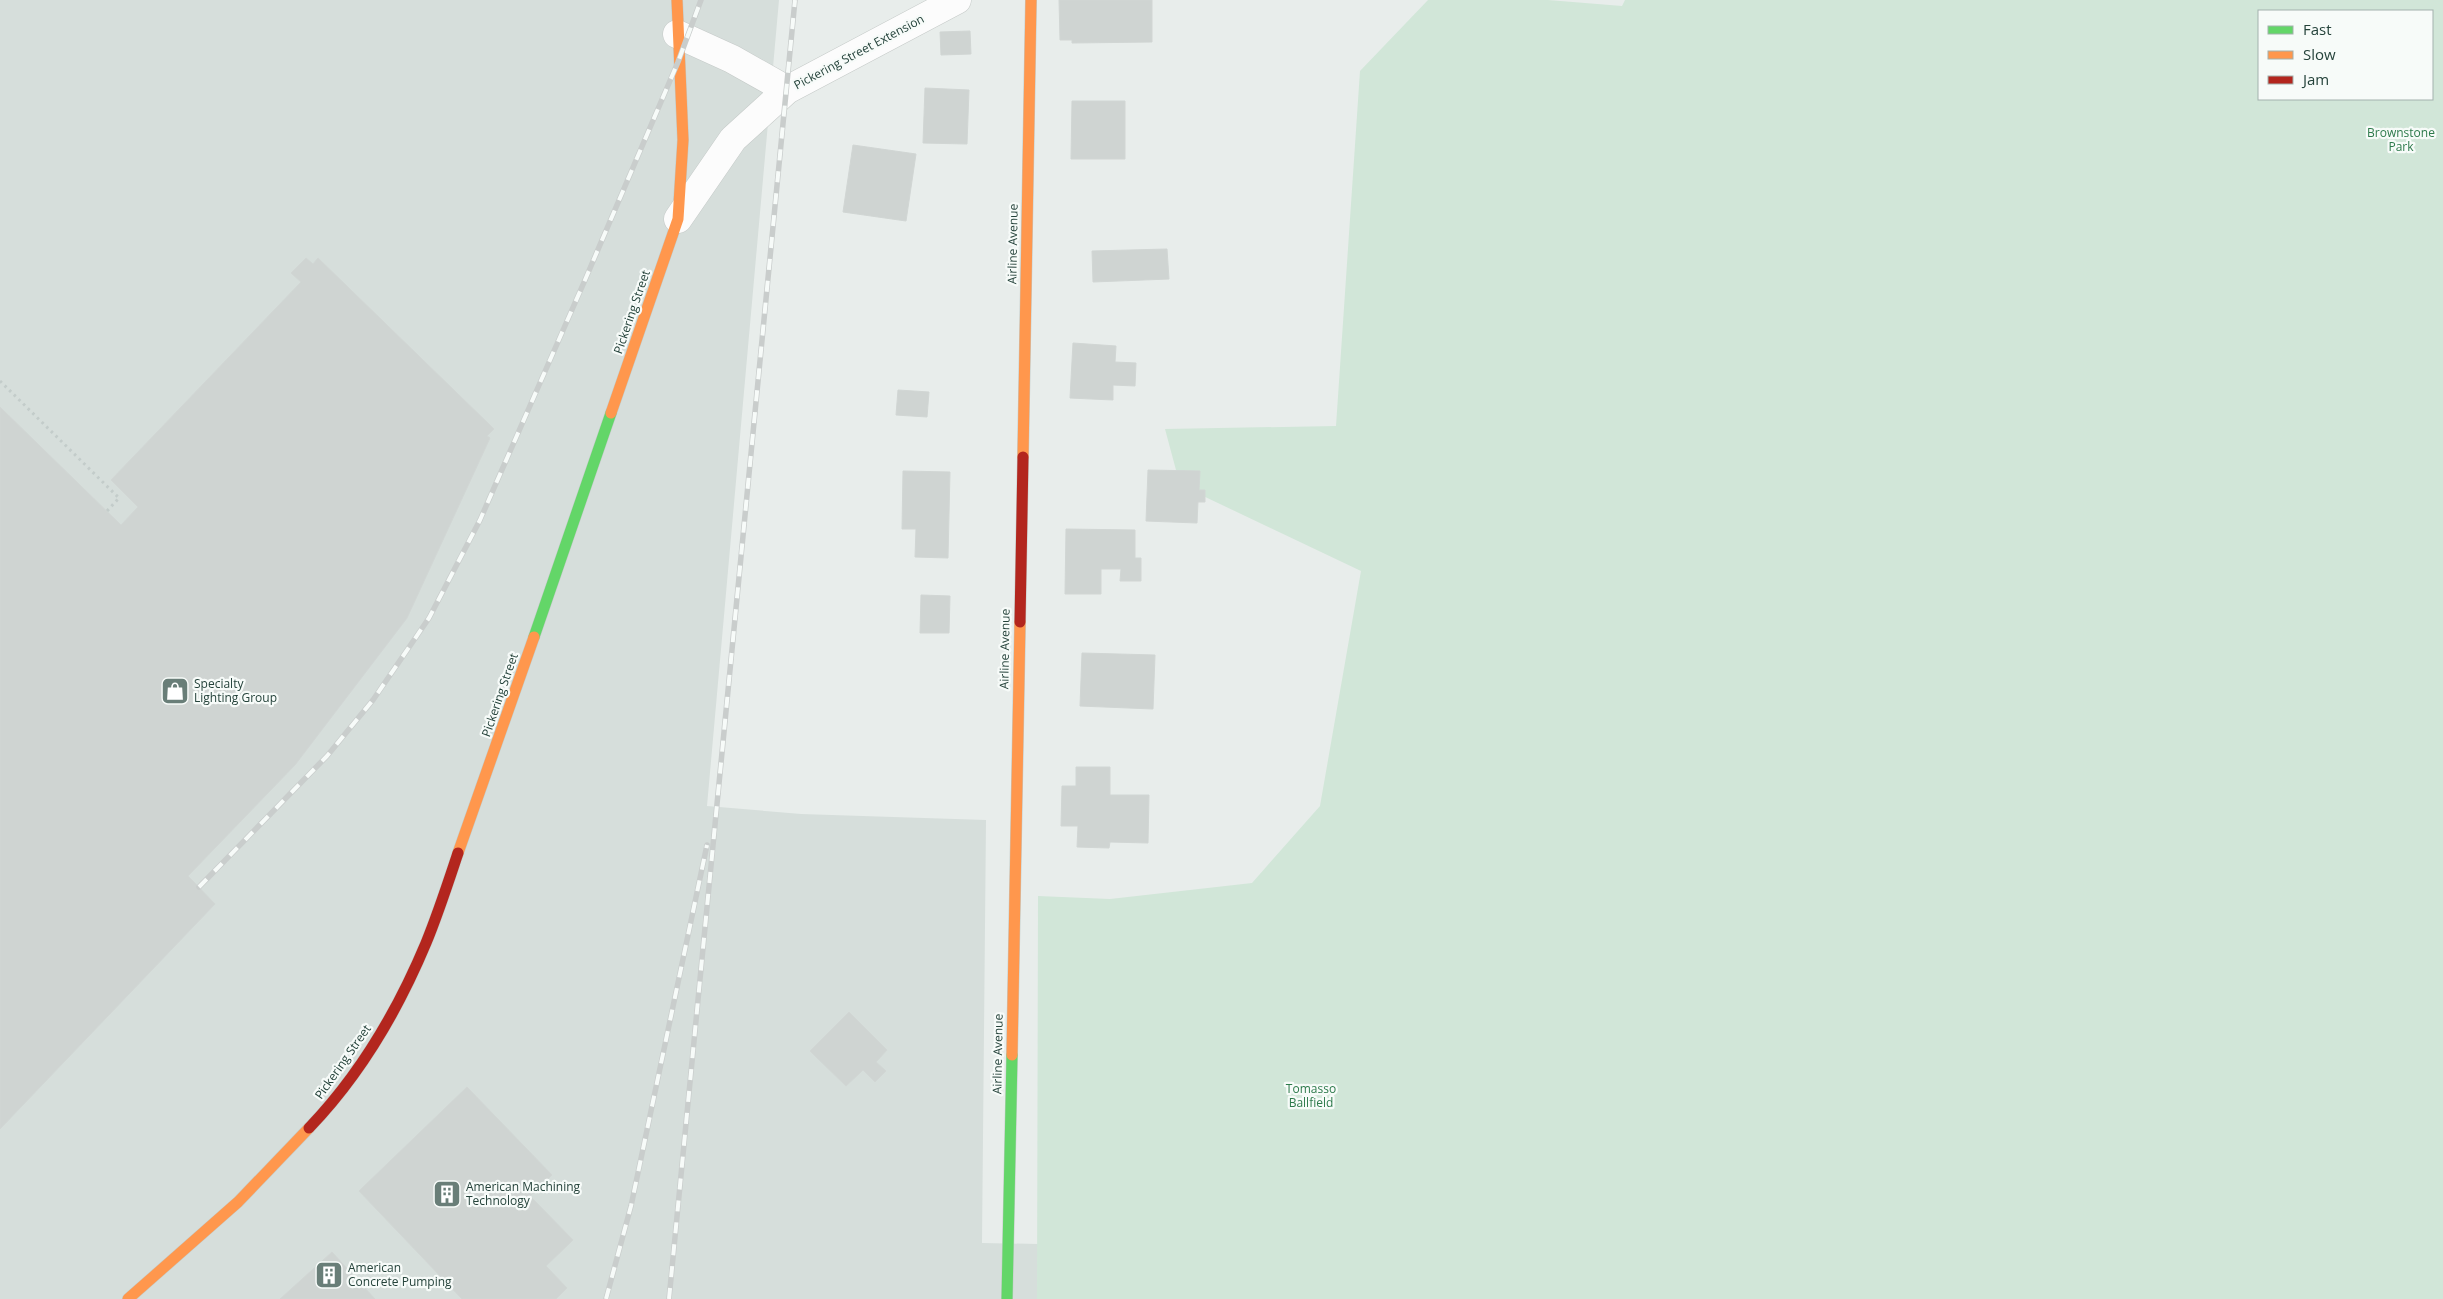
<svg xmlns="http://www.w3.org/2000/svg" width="2443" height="1299" font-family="'Open Sans',sans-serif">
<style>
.built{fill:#d6dedb}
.green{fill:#d1e6d8;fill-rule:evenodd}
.building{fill:#cfd4d2;stroke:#d1d6d4}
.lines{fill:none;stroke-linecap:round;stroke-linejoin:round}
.street-casing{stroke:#c5cac8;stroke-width:29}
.fast-casing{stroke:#c3cbc8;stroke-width:12}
.slow-casing{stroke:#c3cbc8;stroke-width:12}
.jam-casing{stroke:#c3cbc8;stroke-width:12}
.path{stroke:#c3ccca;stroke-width:3;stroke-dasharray:2.5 4;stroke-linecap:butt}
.street{stroke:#fcfcfc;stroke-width:28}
.fast{stroke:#63d668;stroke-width:11}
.slow{stroke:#ff974d;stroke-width:11}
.jam{stroke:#b3261e;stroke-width:11}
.rail-casing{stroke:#c9cdcc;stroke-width:5.5}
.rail{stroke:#f7fbf9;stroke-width:4;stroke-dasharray:11;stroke-linecap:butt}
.labels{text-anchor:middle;stroke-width:4.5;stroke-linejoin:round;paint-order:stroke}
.street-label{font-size:12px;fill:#24423a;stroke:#f7fbf9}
.park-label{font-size:12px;fill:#2d7a4b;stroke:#f7fbf9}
.poi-label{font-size:12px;fill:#24423a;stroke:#f7fbf9;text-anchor:start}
</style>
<rect width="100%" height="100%" fill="#e8edeb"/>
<!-- built -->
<path class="built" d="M0,0H779L707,806L801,814L986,820L982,1243L1038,1244L1037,1299H0Z"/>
<!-- green -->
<path class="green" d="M1428,0H1548L1622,6L1625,0H2443V1299H1037L1038,896L1110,899L1252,883L1320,806L1361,571L1180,485L1165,429L1336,426L1360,71ZM2259,11H2432V99H2259Z"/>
<!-- building -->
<path class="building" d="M1059,0H1152V42L1072,43V40H1060Z
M970,31L971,54L941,55L940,32Z
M925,88L969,90L967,144L923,143Z
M1072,101H1125V159H1071Z
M853,145L916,154L906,221L843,212Z
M1167,249L1169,279L1093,282L1092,251Z
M306,258L313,264L318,258L494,429L487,436L490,438L407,618L295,765L188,876L215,904L0,1129V407L121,525L138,507L111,480L301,282L291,273Z
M1073,343L1116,346L1115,362L1136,363L1135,386L1113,385V400L1070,398Z
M898,390L929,392L927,417L896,415Z
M1148,470L1200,471L1199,490H1205V502H1198L1197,523L1146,521Z
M903,471L950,472L948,558L915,557L916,529H902Z
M1066,529L1135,530V558H1141V581H1120L1121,569H1101V594H1065Z
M921,595L950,596L949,633H920Z
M1082,653L1155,655L1153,709L1080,706Z
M1076,767H1110V795H1149L1148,843L1110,842L1109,848L1077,847L1078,826H1061L1062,786H1076Z
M849,1012L887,1050L876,1062L886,1071L875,1082L863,1070L846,1086L810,1051Z
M467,1087L552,1175L530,1196L573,1240L546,1266L567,1288L556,1299H462L359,1191Z
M332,1252L375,1299H280Z"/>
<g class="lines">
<!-- street casing -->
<g class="street-casing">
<path id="street" d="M677,34L732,59L787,90
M678,219L733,139L787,90L957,0"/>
</g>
<!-- fast casing -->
<g class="fast-casing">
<path id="fast" d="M534,637L611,413
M1007,1299L1012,1055"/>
</g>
<!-- slow casing -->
<g class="slow-casing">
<path id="slow" d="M611,413L678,219L683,140L677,0
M1023,457L1031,0
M458,853L534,637
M1012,1055L1020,622
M128,1299L238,1202L309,1128"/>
</g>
<!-- jam casing -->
<g class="jam-casing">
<path id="jam" d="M1020,622L1023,457
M309,1128C359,1076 398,1010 426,943C438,914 448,883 458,853"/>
</g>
<!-- path -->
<path class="path" d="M0,381L119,498L107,511"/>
<!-- street -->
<use href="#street" class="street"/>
<!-- fast -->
<use href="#fast" class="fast"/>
<!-- slow -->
<use href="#slow" class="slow"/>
<!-- jam -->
<use href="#jam" class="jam"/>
<!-- rail casing -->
<g class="rail-casing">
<path id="rail" d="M199,887L327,756L373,700L429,618L480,520L585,280L678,62L701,0
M606,1299L631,1206L707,845
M669,1299L795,0"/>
</g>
<!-- rail -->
<use href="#rail" class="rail"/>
</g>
<!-- icons -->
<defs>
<g id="shop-square" transform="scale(1.4375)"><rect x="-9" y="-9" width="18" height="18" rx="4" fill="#697e78" stroke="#f7fbf9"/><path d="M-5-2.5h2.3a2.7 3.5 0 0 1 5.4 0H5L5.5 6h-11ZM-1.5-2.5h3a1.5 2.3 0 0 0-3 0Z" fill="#fff"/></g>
<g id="building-square" transform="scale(1.4375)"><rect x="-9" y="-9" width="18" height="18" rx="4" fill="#697e78" stroke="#f7fbf9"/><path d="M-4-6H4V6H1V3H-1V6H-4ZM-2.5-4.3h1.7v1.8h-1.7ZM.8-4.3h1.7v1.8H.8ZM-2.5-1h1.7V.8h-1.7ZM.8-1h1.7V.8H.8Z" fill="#fff"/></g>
</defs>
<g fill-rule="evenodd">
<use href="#shop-square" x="175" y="691"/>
<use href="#building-square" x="447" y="1194"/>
<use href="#building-square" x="329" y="1275"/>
</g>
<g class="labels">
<!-- street labels -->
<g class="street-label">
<text transform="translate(859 52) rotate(-28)" y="4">Pickering Street Extension</text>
<text transform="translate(1013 244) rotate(-89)" y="4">Airline Avenue</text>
<text transform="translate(632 312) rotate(-71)" y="4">Pickering Street</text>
<text transform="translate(1005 649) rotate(-89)" y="4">Airline Avenue</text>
<text transform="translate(500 695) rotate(-71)" y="4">Pickering Street</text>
<text transform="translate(998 1054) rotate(-89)" y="4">Airline Avenue</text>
<text transform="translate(343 1062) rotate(-55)" y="4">Pickering Street</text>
</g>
<!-- park labels -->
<g class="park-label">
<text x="2401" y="137">Brownstone<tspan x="2401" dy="14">Park</tspan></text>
<text x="1311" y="1093">Tomasso<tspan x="1311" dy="14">Ballfield</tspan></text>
</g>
<!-- poi labels -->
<g class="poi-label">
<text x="194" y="688">Specialty<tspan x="194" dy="14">Lighting Group</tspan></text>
<text x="466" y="1191">American Machining<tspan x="466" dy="14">Technology</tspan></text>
<text x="348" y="1272">American<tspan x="348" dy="14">Concrete Pumping</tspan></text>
</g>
</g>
<!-- legend -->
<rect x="2258" y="10" width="175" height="90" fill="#f7fbf9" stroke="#a3b1ad"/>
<rect x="2268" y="26" width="25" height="8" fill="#63d668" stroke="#a3b1ad"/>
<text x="2303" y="35" font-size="15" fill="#24423a">Fast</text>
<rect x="2268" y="51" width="25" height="8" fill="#ff974d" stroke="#a3b1ad"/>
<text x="2303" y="60" font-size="15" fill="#24423a">Slow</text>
<rect x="2268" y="76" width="25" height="8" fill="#b3261e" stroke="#a3b1ad"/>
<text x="2303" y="85" font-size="15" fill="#24423a">Jam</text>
</svg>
